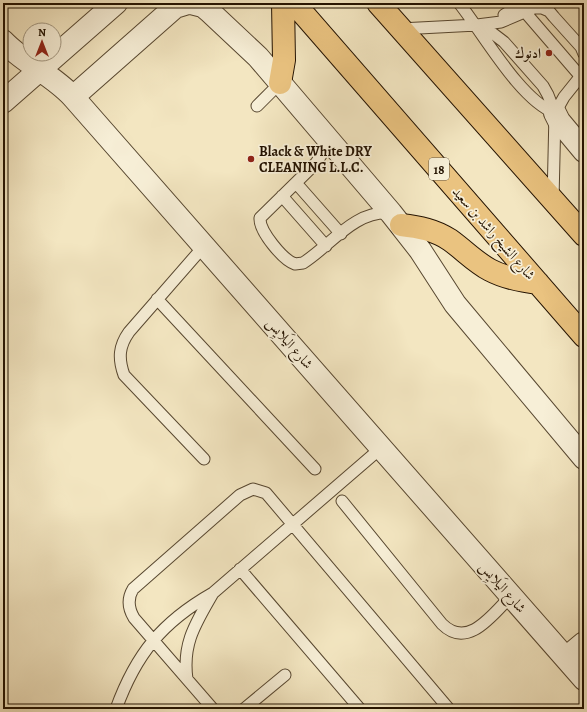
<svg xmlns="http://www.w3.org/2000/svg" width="587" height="712" font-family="Alegreya,Amiri,serif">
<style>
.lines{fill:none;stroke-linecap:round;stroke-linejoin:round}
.service-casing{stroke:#574730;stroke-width:13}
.minor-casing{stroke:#574730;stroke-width:24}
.primary-casing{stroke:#231200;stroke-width:24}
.service{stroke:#f7efd7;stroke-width:11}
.minor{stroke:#f7efd7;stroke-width:22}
.primary{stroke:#eac380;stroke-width:22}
.poi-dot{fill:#8f2418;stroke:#f7efd7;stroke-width:1.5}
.labels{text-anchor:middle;stroke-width:3.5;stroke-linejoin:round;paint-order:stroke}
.shield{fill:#f7efd7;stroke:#635440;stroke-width:1}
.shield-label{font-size:13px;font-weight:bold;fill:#231200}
.poi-label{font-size:14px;font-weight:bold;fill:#231200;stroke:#f7efd7;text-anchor:end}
.street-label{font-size:14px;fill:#231200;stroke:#f7efd7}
</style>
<rect width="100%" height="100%" fill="#f3e6c1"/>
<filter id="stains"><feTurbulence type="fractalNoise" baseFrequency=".005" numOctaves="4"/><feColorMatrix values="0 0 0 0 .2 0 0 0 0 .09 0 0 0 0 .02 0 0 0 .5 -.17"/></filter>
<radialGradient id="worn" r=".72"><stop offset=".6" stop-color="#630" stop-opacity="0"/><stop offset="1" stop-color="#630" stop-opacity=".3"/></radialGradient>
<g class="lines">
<!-- service casing -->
<g class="service-casing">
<path id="service" d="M459,3C483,33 520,100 555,113L564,97L584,72
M525,12L581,77
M504,15L523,3
M477,25L501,22L534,8H542L549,11L554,17L581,47L584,54
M400,29L477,25L487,29L504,42L543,86L548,95L555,113L553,200
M257,106L280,83
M327,138L323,152L316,163L260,218C259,231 283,260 295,264L303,263C330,246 355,210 390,213
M296,183L341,234
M282,196L326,246
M204,246L129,332C119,346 118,358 124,375L204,459
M157,299L315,469
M342,501L442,624C468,650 493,614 511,596
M240,569L360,709
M187,679C182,643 196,623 213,593
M116,709C136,654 162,622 213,593L381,448
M213,709L134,618C128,608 127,599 133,589L240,495L253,489L266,493L449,709
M244,709L285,675"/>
</g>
<!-- minor casing -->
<g class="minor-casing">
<path id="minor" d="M191,3L203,6L209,11L258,57L391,213L420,250L455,304L584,458
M3,41C24,63 53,75 73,97L584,679
M73,97L175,7L188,3
M3,102L116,3
M555,113L559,121L584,151
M566,658L584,643"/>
</g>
<!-- primary casing -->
<g class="primary-casing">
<path id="primary" d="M294,3L584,336
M378,3L584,235
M280,83L284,60L283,3
M401,225C419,227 435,230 450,240C464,250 475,262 490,270C505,278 521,281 538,283"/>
</g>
<!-- service -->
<use href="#service" class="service"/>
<!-- minor -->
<use href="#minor" class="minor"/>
<!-- primary -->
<use href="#primary" class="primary"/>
</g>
<!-- markers -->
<g class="poi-dot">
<circle cx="549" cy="53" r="4"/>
<circle cx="251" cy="159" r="4"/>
</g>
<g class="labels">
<!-- shield labels -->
<rect class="shield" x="429" y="158" width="20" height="22" rx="3"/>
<g class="shield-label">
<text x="439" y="174">18</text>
</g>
<!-- poi labels -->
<g class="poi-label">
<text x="541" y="58">ادنوك</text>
<text x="259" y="156" text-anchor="start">Black &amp; White DRY<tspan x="259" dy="16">CLEANING L.L.C.</tspan></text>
</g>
<!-- street labels -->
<g class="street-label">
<text transform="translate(494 233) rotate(49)" y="5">شارع الشيخ راشد بن سعيد</text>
<text transform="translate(290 343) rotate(49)" y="5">شارع اليَلايِس</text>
<text transform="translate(503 587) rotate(49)" y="5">شارع اليَلايِس</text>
</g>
</g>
<!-- margin -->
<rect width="587" height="712" fill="none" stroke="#f3e6c1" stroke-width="16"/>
<rect x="4" y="4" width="579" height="704" fill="none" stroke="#231200" stroke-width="2"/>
<rect x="8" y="8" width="571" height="696" fill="none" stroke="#231200"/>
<!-- north arrow -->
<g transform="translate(42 42)"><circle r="19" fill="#f7efd7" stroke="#a29781"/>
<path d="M0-3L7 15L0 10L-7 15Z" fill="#8f2418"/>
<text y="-6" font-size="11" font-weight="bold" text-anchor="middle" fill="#231200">N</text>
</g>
<rect width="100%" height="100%" filter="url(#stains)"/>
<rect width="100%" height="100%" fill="url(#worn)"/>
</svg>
